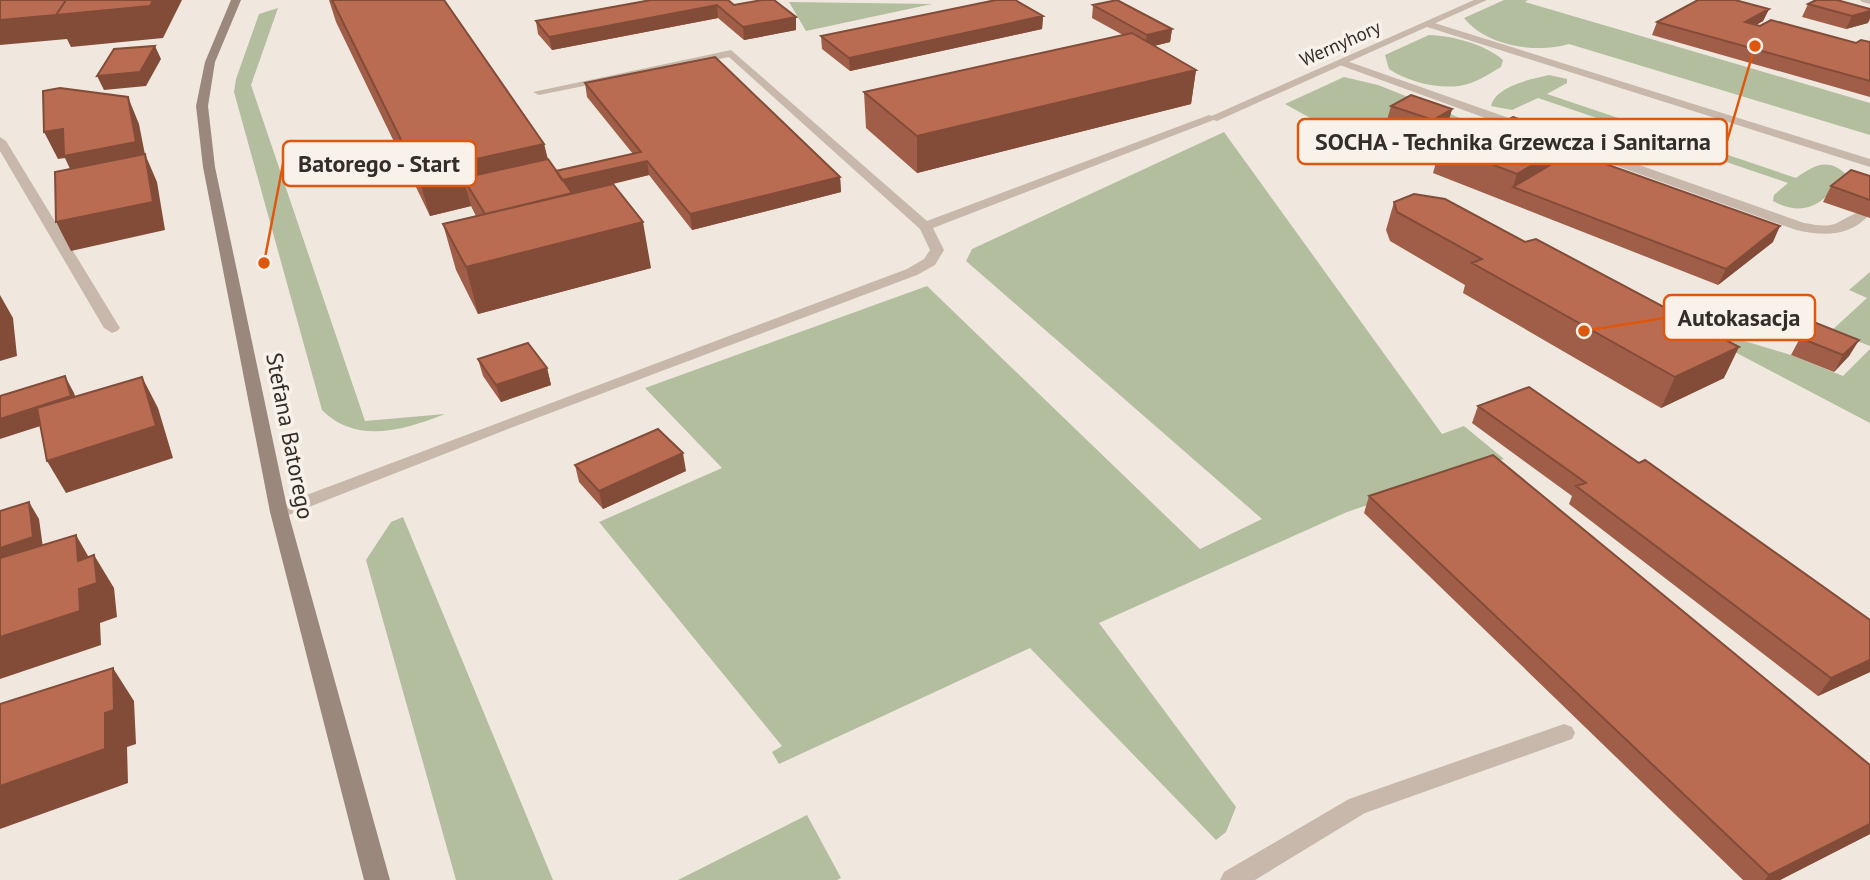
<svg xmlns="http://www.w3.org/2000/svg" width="1870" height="880" font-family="'PT Sans',sans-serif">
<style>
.green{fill:#b3be9f}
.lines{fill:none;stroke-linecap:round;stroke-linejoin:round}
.lane{fill:#c7b8ab;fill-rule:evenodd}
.street{fill:#c7b8ab;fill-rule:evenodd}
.secondary{fill:#9a887d;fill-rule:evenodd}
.wall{fill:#a05d47}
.shaded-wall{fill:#824c39}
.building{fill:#ba6c52;stroke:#824c39;stroke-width:2}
.labels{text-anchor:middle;stroke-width:7;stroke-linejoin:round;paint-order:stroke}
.far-street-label{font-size:19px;fill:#352d29;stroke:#f8f2ea}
.street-label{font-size:23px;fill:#352d29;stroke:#f8f2ea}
.leader{fill:none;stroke:#df570d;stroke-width:2.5}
.callout-dot{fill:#df570d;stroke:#f8f2ea;stroke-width:2.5}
.callout{fill:#f8f2ea;stroke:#df570d;stroke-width:2.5}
.callout-label{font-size:24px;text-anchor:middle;font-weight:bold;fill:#352d29}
</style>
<rect width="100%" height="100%" fill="#f0e8de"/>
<!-- green -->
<path class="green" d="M1504,0H1528L1525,2L1870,103V135L1569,44C1537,54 1486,46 1464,18Z
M789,2L932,4L806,31Z
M278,8L251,85L365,421L445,414C404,430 357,445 322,410L234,92L236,79L259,14Z
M1429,35C1454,36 1484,44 1503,60L1501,67C1492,72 1482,79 1471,83C1447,92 1409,83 1389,69L1385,55Z
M1549,75L1567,79V83L1547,94L1796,178C1814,165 1828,157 1847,175C1825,200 1808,220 1773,201L1774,195L1788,183L1538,98L1512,110L1491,106C1496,86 1531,79 1549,75Z
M1344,77L1378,85L1436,108L1388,120L1429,135L1446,112L1464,120L1468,125L1464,131L1395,165L1285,104Z
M1224,132L1442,434L1464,426L1504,459L1347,512L1099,623L1236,807L1226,832L1216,840L1030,648L779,764L772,752L782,746L599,522L722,468L645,388L927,286L1200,549L1262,519L966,261L972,249Z
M1870,272V346L1831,331L1867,298L1849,290Z
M1672,319L1791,355L1843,376L1870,349V423Z
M403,517L553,880H456L366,560L391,522Z
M807,815L841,878L837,880H678Z"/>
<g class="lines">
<!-- lane -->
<path class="lane" d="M1860,0H1870V4L1862,2Z
M1428,21L1870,159V167L1424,26V22Z
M731,50L927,221L1209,115L1219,118L933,228L944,250L935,265L917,275L521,424L286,516H272L270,512L272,508L907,269L924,259L930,250L920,229L729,57L539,95L533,92Z
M1341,59L1529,125L1531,128L1521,131L1337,64L1336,62Z
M1551,134L1804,223C1841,230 1833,221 1862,211L1869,215C1850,237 1823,236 1796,230L1547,141L1545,138Z
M1564,724L1572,727L1575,733L1572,739L1365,813L1255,880H1220L1224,872L1349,799Z"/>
<!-- street -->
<path class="street" d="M1474,0H1487L1217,121L1207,118Z
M0,137L6,141L120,328L117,331L112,333L104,328L0,151Z"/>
<!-- secondary -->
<path class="secondary" d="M231,0H241L215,62L208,106L215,167L288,512L390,880H364L270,512L203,167L196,106L205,62Z"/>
</g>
<!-- wall -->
<path class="wall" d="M329,0H444L544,144L548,159L556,171L633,154L587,97L585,83L840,177L841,192L692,230L649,175L613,184L651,268L478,314L456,270L443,224L476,216L471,206L430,216L336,22Z
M651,0L734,5L796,17V30L744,40L718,18L552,50L538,34L536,21Z
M1816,0L1868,23L1846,29L1802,17L1808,4Z
M1093,5L1172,29L1170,42L1154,46L1196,70L1191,104L917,173L866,128L864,92L1123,35L1092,18Z
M1769,9L1763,21L1756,25L1856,43L1870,42V97L1652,35L1657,22Z
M1043,16L1042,29L850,71L822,49L821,36Z
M1391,106L1452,109L1448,123L1429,135L1387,120Z
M1478,135L1572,152L1773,242L1718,285L1433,173L1441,145Z
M1870,176V218L1823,202L1831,186Z
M1394,202L1724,378L1661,408L1463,293L1465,285L1390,241L1386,230Z
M1800,338L1859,340L1849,356L1834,372L1791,355Z
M478,359L547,368L551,385L501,402L483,376Z
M1478,406L1870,672L1818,696L1569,504L1572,496L1472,423Z
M575,465L686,471L603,509L579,482Z
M1369,496L1870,834L1780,880H1743L1364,513Z"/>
<!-- shaded-wall -->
<path class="shaded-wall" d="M153,0H182L163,38L71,47L67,39L0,45V20Z
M717,5L718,18L552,50L549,37Z
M1769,9L1763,21L1739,35L1745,22Z
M1870,11V19L1868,23L1846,29L1852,16Z
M1043,16L1042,29L850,71L849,58Z
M796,17V30L744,40L743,27Z
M1172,29L1170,42L1145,48L1147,35Z
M155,46L161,59L146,86L104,90L97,76Z
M1196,70L1191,104L917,173V136Z
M128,97L139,124L148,170L77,184L65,158L58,159L44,132Z
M1452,109L1448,123L1429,135L1433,120Z
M1576,139L1567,167L1513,187L1517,174Z
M544,144L553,187L463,178L471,206L430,216L417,172Z
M145,154L157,182L165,230L71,251L56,222Z
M647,161L649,175L560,196L556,181Z
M840,177L841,192L692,230L690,214Z
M643,222L651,268L478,314L466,267Z
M1780,226L1773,242L1718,285L1726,269Z
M0,295L13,318L17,356L0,361Z
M1859,340L1849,356L1834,372L1843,355Z
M1739,347L1724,378L1661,408L1675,377Z
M547,368L551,385L501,402L496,385Z
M65,376L74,393L81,413L0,439V419Z
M142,377L158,408L173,458L66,493L47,461Z
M683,453L686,471L603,509L599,491Z
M29,502L39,519L44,555L0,570V548Z
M76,535L95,568L94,555L114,588L117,617L100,623L101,645L0,679V637L78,561Z
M1870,660V672L1818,696L1831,678Z
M113,668L134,701L136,744L127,747L128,783L0,829V786L105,713Z
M1870,824V834L1780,880H1765L1769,875Z"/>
<!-- building -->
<path class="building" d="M0,0H66L56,15L0,20Z
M66,0H153L150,6L56,15Z
M332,0H444L544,144L417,172Z
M651,0H728L734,5L762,0H774L796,17L743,27L717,5L549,37L536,21Z
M996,0H1015L1043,16L849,58L821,36Z
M1117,0L1172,29L1147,35L1093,5Z
M1698,0H1735L1769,9L1745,22L1760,26L1771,20L1856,43L1861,40L1870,42V81L1657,22Z
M1816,0H1837L1870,9V11L1852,16L1808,4Z
M1132,33L1196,70L917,136L864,92Z
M155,46L140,72L97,76L114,49Z
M715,57L840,177L690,214L647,161L562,180L556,171L641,152L585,83Z
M60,88L128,97L136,142L64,156L63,129L44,132L43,91Z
M1411,95L1452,109L1433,120L1391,106Z
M1513,117L1576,139L1517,174L1441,145L1466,131L1478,135Z
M1572,152L1780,226L1726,269L1513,187Z
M145,154L153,202L56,222L55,172Z
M548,159L572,193L485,214L463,178Z
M1851,170L1870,176V200L1831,186Z
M613,184L643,222L466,267L443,224Z
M1414,194L1445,199L1525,242L1536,239L1739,347L1675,377L1472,263L1482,259L1397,212L1394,202Z
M1816,323L1859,340L1843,355L1800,338Z
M528,343L547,368L496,385L478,359Z
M65,376L71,396L0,419V396Z
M142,377L156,426L47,461L37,408Z
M1529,387L1639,463L1645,460L1870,620V660L1831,678L1576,486L1586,483L1478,406Z
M658,429L683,453L599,491L575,465Z
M1493,455L1870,765V824L1769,875L1369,496Z
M29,502L33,537L0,548V511Z
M76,535L78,561L94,555L97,583L79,589L80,611L0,637V558Z
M113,668L114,710L105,713V749L0,786V704Z"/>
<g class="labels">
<!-- far-street labels -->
<g class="far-street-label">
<text transform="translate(1340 43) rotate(-24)" y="7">Wernyhory</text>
</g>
<!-- street labels -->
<g class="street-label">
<text transform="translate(290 436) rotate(79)" y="8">Stefana Batorego</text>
</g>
</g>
<!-- callouts -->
<path class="leader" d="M1755 46L1727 141M264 263L283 164M1584 331L1664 318"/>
<g class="callout-dot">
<circle cx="1755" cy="46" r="7"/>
<circle cx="264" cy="263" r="7"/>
<circle cx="1584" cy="331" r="7"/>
</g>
<g class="callout">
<rect x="1298" y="119" width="429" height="45" rx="7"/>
<rect x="283" y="141" width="193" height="45" rx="7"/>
<rect x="1664" y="295" width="151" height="45" rx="7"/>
</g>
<g class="callout-label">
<text x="1513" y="150">SOCHA - Technika Grzewcza i Sanitarna</text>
<text x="379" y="172">Batorego - Start</text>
<text x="1739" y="326">Autokasacja</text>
</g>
</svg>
